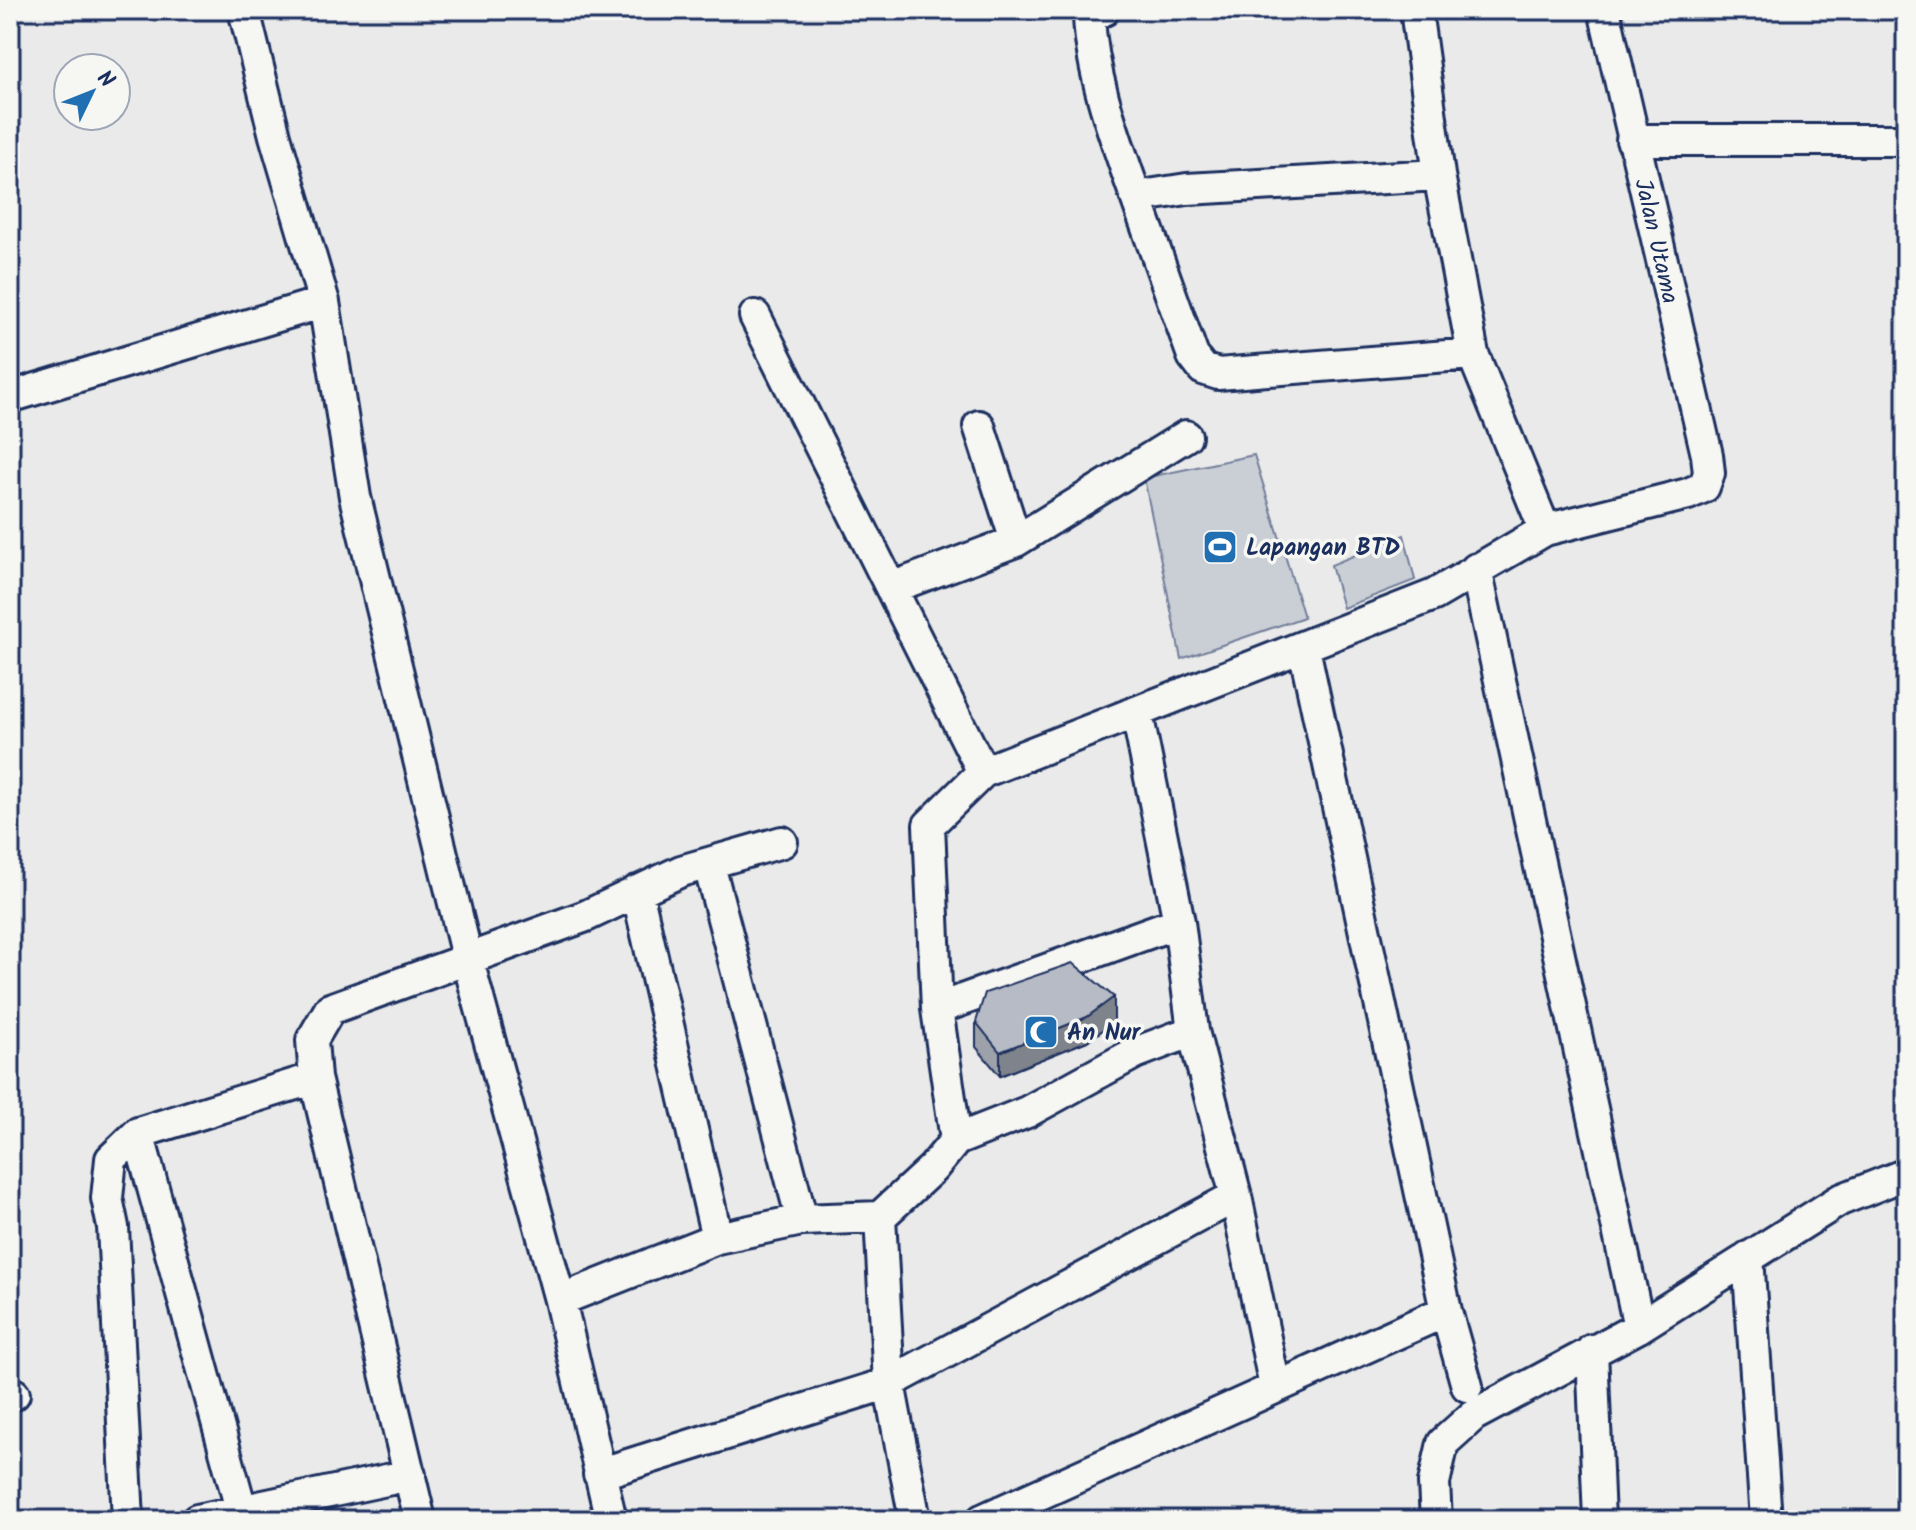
<svg xmlns="http://www.w3.org/2000/svg" width="1916" height="1530" font-family="Kalam,sans-serif">
<style>
.grass{fill:#caced5;stroke:#727e9a;stroke-width:2}
.lines{fill:none;stroke-linecap:round;stroke-linejoin:round}
.minor-casing{stroke:#1b2f5e;stroke-width:36}
.minor{stroke:#f6f6f2;stroke-width:30}
.wall{fill:#9da1aa;stroke:#1b2f5e;stroke-width:2}
.shaded-wall{fill:#7f838b;stroke:#1b2f5e;stroke-width:2}
.building{fill:#b6bbc6;stroke:#1b2f5e;stroke-width:2}
.labels{text-anchor:middle;stroke-width:7;stroke-linejoin:round;paint-order:stroke}
.street-label{font-size:24px;fill:#1b2f5e;stroke:#f6f6f2}
.poi-label{font-size:24px;font-weight:bold;fill:#1b2f5e;stroke:#f6f6f2;text-anchor:start}
</style>
<rect width="100%" height="100%" fill="#e9eae9"/>
<filter id="ink" filterUnits="userSpaceOnUse"><feTurbulence type="fractalNoise" baseFrequency=".0125" numOctaves="2"/><feDisplacementMap in="SourceGraphic" scale="16" xChannelSelector="R" yChannelSelector="G"/><feConvolveMatrix kernelMatrix="1 2 1 2 8 2 1 2 1" color-interpolation-filters="sRGB"/></filter>
<g filter="url(#ink)">
<!-- grass -->
<path class="grass" d="M1254,455L1304,617L1181,659L1144,478Z
M1404,535L1415,580L1343,608L1331,565Z"/>
<g class="lines">
<!-- minor casing -->
<g class="minor-casing">
<path id="minor" d="M244,10L275,136L324,302L355,497L468,961L560,1300L611,1520
M1104,10L1089,17C1092,78 1116,140 1136,197
M1416,10L1439,175L1473,354L1545,530
M1632,140H1906
M1439,175L1187,189L1136,197L1193,356L1203,369L1218,374L1473,354
M755,316L983,772
M13,396L324,302
M979,426L1016,541
M1476,569L1639,1327
M891,588L1016,541L1186,436
M1304,648L1446,1311L1467,1386
M1137,713L1179,922L1193,1031L1236,1196L1275,1387
M709,865L802,1220
M637,891L717,1238
M937,1009L1179,922
M138,1133L241,1509
M956,1140L1027,1112L1135,1053L1193,1031
M1748,1257L1766,1520
M560,1300L717,1238L802,1220L880,1217
M1592,1350L1599,1520
M10,1394H14
M599,1474L889,1383L1236,1196
M128,1520L113,1227L107,1198L111,1159L138,1133L315,1078
M197,1520L410,1475
M420,1520L315,1078L312,1040L330,1009L586,916L681,871L782,842
M915,1520L889,1383L880,1217L933,1168L956,1140L937,1009L929,825L983,772L1434,595L1545,530L1688,494L1704,487L1709,473L1707,455L1604,10
M982,1520L1446,1311
M1436,1520L1434,1483L1443,1443L1474,1415L1639,1327L1840,1200L1906,1174"/>
</g>
<!-- minor -->
<use href="#minor" class="minor"/>
</g>
<!-- wall -->
<path class="wall" d="M976,1022H1114L1087,1041L1000,1076L976,1047Z"/>
<!-- shaded-wall -->
<path class="shaded-wall" d="M1114,997V1022L1087,1041L1000,1076V1052Z"/>
<!-- building -->
<path class="building" d="M1073,963L1114,997L1087,1017L1000,1052L976,1022L985,993Z"/>
</g>
<!-- icons -->
<defs>
<g id="stadium-square" transform="scale(1.8)"><rect x="-9" y="-9" width="18" height="18" rx="4" fill="#1f6fb2" stroke="#f6f6f2"/><path d="M0-5a6.5 5 0 1 0 0 10a6.5 5 0 1 0 0-10ZM-3.5-1.8h7v3.6h-7Z" fill="#fff"/></g>
<g id="mosque-square" transform="scale(1.8)"><rect x="-9" y="-9" width="18" height="18" rx="4" fill="#1f6fb2" stroke="#f6f6f2"/><path d="M3.5-4.9A6 6 0 1 0 3.5 4.9A5 5 0 1 1 3.5-4.9Z" fill="#fff"/></g>
</defs>
<g fill-rule="evenodd">
<use href="#stadium-square" x="1220" y="547"/>
<use href="#mosque-square" x="1041" y="1032"/>
</g>
<g class="labels">
<!-- street labels -->
<g class="street-label">
<text transform="translate(1657 241) rotate(77)" y="8">Jalan Utama</text>
</g>
<!-- poi labels -->
<g class="poi-label">
<text x="1246" y="555">Lapangan BTD</text>
<text x="1067" y="1040">An Nur</text>
</g>
</g>
<!-- margin -->
<rect width="1916" height="1530" fill="none" stroke="#f6f6f2" stroke-width="40"/>
<rect x="20" y="20" width="1876" height="1490" fill="none" stroke="#1b2f5e" stroke-width="3" filter="url(#ink)"/>
<!-- north arrow -->
<g transform="translate(92 92) rotate(47)"><circle r="38" fill="#f6f6f2" stroke="#9ea6b7" stroke-width="2"/>
<path d="M0-6L14 30L0 20L-14 30Z" fill="#1f6fb2"/>
<text y="-12" font-size="22" font-weight="bold" text-anchor="middle" fill="#1b2f5e">N</text>
</g>
</svg>
